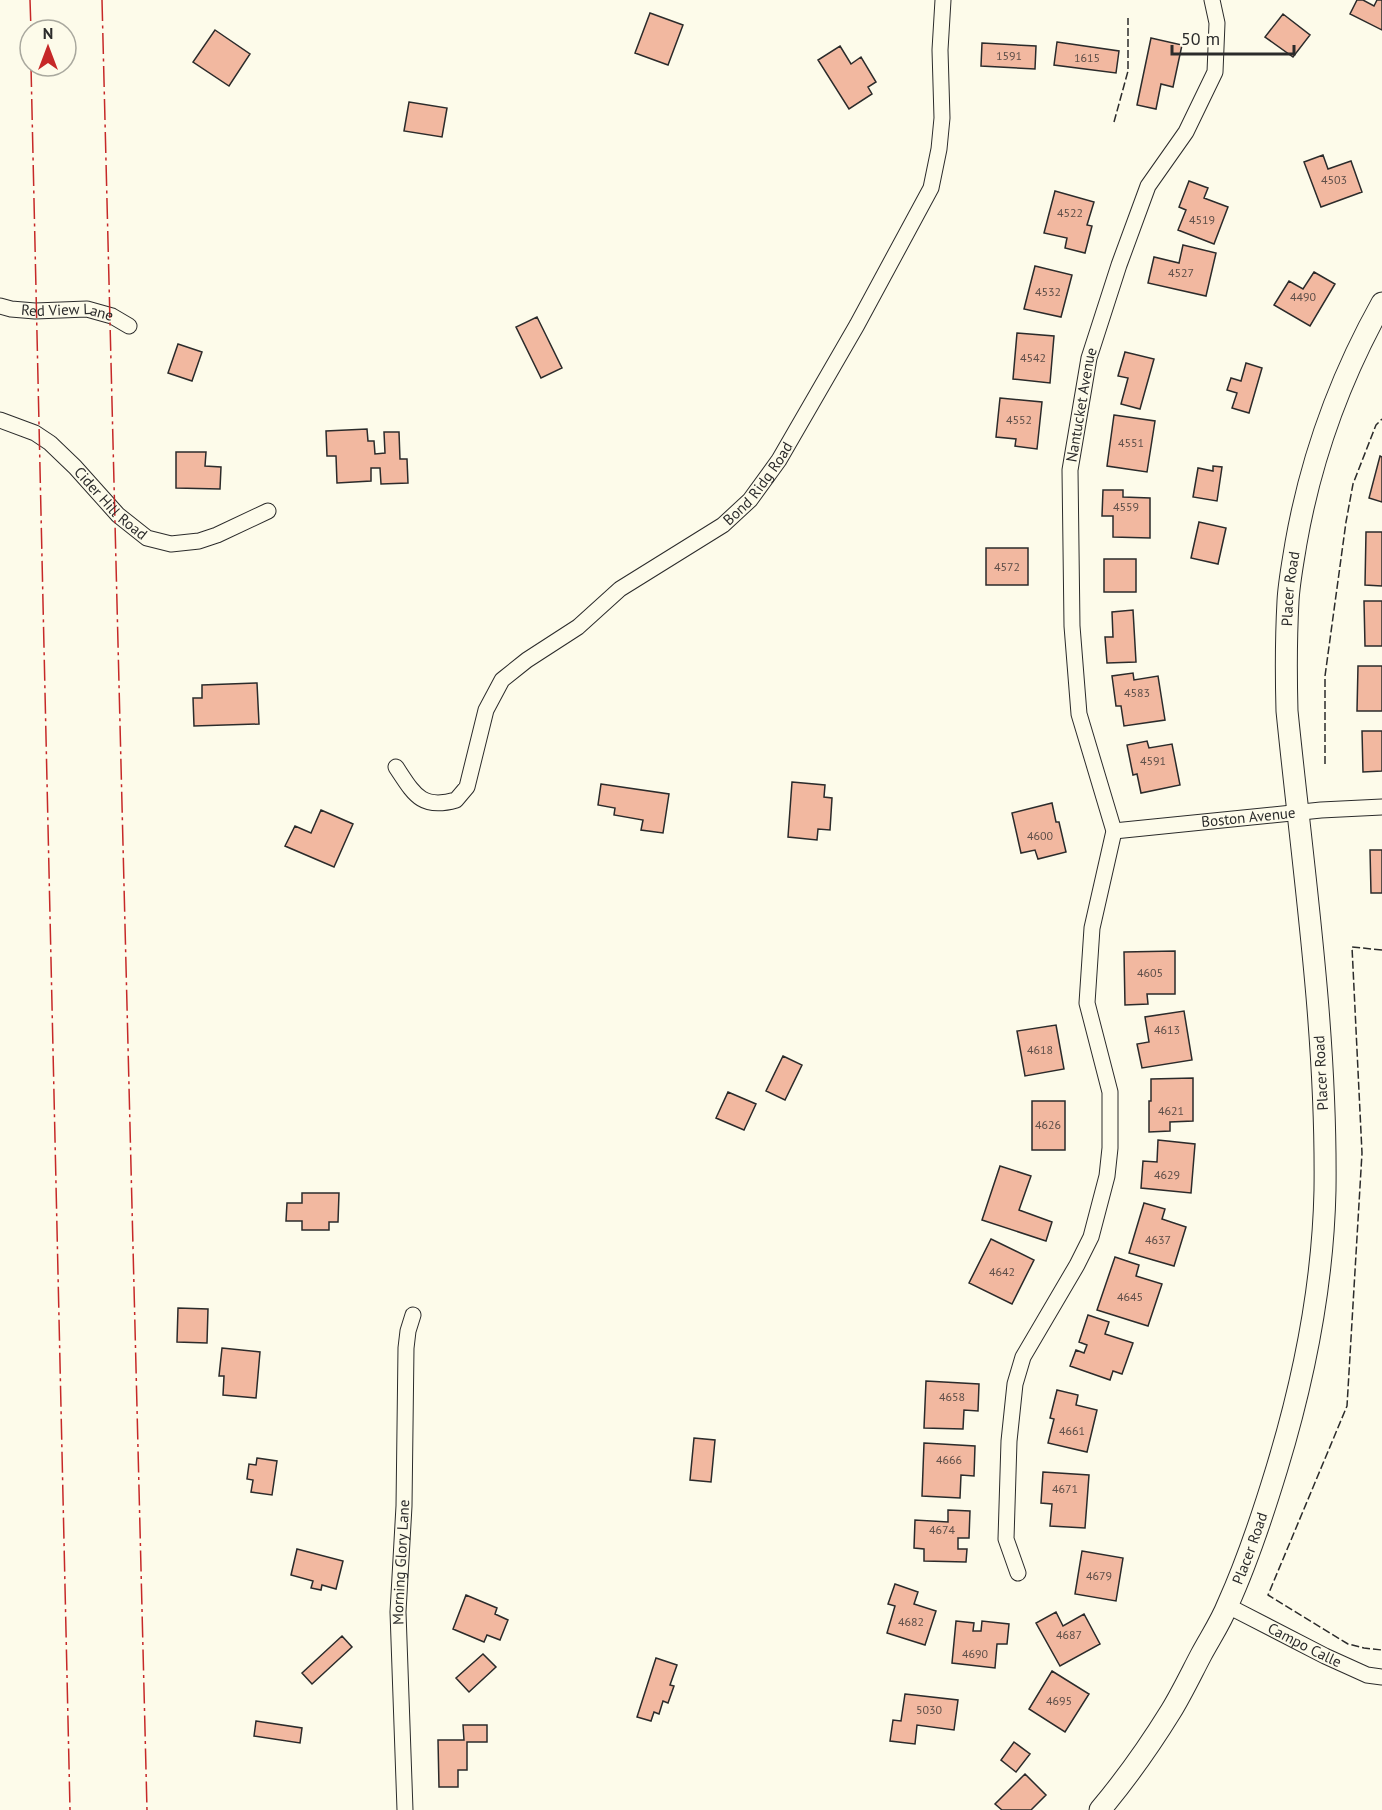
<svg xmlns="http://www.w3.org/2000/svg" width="1382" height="1810" font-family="'PT Sans',sans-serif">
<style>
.building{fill:#f2b8a0;stroke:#2b2b2b;stroke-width:1.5}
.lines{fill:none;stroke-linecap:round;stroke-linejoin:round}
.minor-casing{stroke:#2b2b2b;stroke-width:17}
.secondary-casing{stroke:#2b2b2b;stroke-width:23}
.minor{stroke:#fdfbea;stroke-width:15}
.secondary{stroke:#fdfbea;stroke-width:21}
.fence{stroke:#2b2b2b;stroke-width:1.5;stroke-dasharray:8 3;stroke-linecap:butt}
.power{stroke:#c62828;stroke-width:1.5;stroke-dasharray:21 4.5 3 4.5;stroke-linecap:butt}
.labels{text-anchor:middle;stroke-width:4.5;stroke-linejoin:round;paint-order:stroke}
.number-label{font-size:12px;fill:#5d4e48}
.street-label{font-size:15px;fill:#2b2b2b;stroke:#fdfbea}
</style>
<rect width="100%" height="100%" fill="#fdfbea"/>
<!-- building -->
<path class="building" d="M1357,0H1363L1374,6L1377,0H1382V30L1350,14Z
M650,13L683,25L668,65L635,53Z
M1283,14L1310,35L1293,57L1265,37Z
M215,30L250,54L229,86L193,62Z
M1151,38L1182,45L1173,87L1161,84L1156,109L1137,105Z
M1057,42L1119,51L1116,73L1054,65Z
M982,43L1036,46L1035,69L981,66Z
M840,46L851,64L861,57L876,82L868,87L872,94L849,109L818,60Z
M409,102L447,108L442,137L404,131Z
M1323,155L1328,169L1351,161L1362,192L1321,207L1304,162Z
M1189,181L1208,188L1204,198L1228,207L1214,244L1178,230L1186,210L1179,207Z
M1055,191L1094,202L1087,225L1092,226L1085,253L1065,248L1067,238L1044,233Z
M1183,245L1216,253L1206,296L1148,283L1154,257L1179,263Z
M1035,266L1072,275L1061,317L1024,309Z
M1314,272L1335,284L1310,326L1274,305L1289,281L1303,289Z
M537,317L562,368L541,378L516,327Z
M1017,333L1054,336L1050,383L1013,379Z
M178,344L202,352L192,381L168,373Z
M1125,352L1154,359L1140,409L1121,404L1128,378L1118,376Z
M1246,363L1262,368L1249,413L1232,408L1237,393L1227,390L1231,378L1241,381Z
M1000,398L1042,402L1037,449L1015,446L1016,439L996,437Z
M1114,415L1155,421L1147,472L1107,466Z
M367,429L368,441H374L375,454L385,453L384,432H399L400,459H407L408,483L381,484L380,468H371V481L337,483L336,456H327L326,431Z
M176,452H206L205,466L221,467L220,489L176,488Z
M1380,456L1382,457V502L1369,498Z
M1213,466L1222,467L1217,501L1193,497L1198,468L1213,471Z
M1103,490H1123V497L1150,498V538L1113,537V516H1102Z
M1199,522L1226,528L1218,564L1191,558Z
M1366,532H1382V586L1365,585Z
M986,548H1028V585H986Z
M1104,559H1136V592H1104Z
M1364,601H1382V646H1365Z
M1133,610L1136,662L1107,663L1105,637H1113L1112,612Z
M1358,666H1382V711H1357Z
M1133,673L1134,680L1158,676L1165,720L1124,726L1121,706H1116L1112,676Z
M257,683L259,724L194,726L193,698H202V685Z
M1362,731H1382V771L1363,772Z
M1147,741L1149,748L1172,744L1180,785L1141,793L1137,774L1133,775L1127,745Z
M792,782L825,785L824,797L832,798L830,830L818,829L817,840L788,837Z
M601,784L669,794L663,833L641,830L643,820L614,815L615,808L598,805Z
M1052,803L1056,822H1059L1066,852L1038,859L1035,850L1021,853L1012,813Z
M321,810L353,824L334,867L285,846L295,826L311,833Z
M1370,850H1382V893H1371Z
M1175,951V994H1147L1148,1004L1125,1005L1124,952Z
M1184,1011L1192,1060L1142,1068L1137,1044L1149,1042L1145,1017Z
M1056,1025L1064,1069L1025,1076L1017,1031Z
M783,1056L802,1065L785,1100L766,1091Z
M1193,1078V1121L1170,1122V1131L1149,1132V1101H1151V1079Z
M728,1092L756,1104L744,1130L716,1118Z
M1032,1101H1065V1150H1032Z
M1158,1140L1195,1144L1191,1193L1141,1188L1143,1161L1157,1162Z
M1000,1166L1031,1176L1019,1210L1052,1222L1046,1241L982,1220Z
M302,1193H339L338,1222H329V1230H302V1221H286L287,1203H302Z
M1144,1203L1165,1209L1162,1219L1186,1227L1174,1266L1129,1253Z
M991,1239L1034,1260L1012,1304L969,1283Z
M1115,1257L1139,1265L1136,1276L1162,1284L1148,1326L1097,1310Z
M178,1308L208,1309L207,1343L177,1342Z
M1088,1315L1109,1322L1105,1334L1133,1343L1122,1374L1113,1371L1110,1380L1070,1366L1076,1350L1084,1353L1087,1345L1079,1342Z
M222,1348L260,1352L256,1398L223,1395L224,1376H219Z
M926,1381L979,1384L978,1411L964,1410L963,1429L924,1428Z
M1057,1390L1078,1395L1076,1405L1097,1410L1087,1452L1048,1443L1054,1419L1050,1418Z
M694,1438L715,1440L711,1482L690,1480Z
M924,1443L975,1446L974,1476L961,1475L960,1498L922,1496Z
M257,1458L277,1461L272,1495L251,1492L253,1480L247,1479L249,1464L256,1465Z
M1043,1472L1089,1475L1085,1528L1050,1526L1052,1504L1041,1503Z
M948,1510L970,1511L969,1538H958V1549H967L966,1562L924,1561V1549L914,1548L915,1520L948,1522Z
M297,1549L343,1561L336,1589L322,1585L321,1590L311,1588L313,1581L291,1575Z
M1082,1551L1123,1558L1116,1601L1075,1594Z
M895,1584L918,1592L914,1604L936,1611L925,1645L887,1633L895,1606L888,1604Z
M466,1595L497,1608L495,1614L508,1620L500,1640L487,1635L484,1642L453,1629Z
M1056,1612L1063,1626L1084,1614L1100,1644L1060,1666L1036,1623Z
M956,1621L974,1623L973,1631H981L982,1621L1009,1624L1007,1644H997L995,1668L952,1663Z
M342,1636L352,1647L312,1684L302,1673Z
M483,1654L496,1667L469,1692L456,1678Z
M656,1658L677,1665L670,1685L674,1686L668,1703L663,1701L659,1714L654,1712L651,1721L637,1717Z
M1052,1671L1089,1694L1065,1732L1029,1709Z
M905,1694L958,1700L954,1730L917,1725L915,1744L890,1741L893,1720L901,1721Z
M256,1721L302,1728L300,1743L254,1736Z
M463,1725H487V1742H467V1770H458V1787H439L438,1740H464Z
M1014,1742L1030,1754L1016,1772L1001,1760Z
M1025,1774L1046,1795L1031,1810H1002L995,1804Z"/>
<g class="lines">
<!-- minor casing -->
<g class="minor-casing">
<g id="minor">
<path id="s1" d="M0,306L11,309L35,311L87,309L112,316L129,326"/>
<path id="s2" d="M0,420L35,433L50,443L75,467L118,515L147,538L171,544L199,541L217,535L268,511"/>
<path id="s3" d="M396,767C414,794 421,810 456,800L467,787L486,710L502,680L527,660L578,627L620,589L723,525L750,500L779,460L857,325L931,188L939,149L942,118L940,50L943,0"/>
<path id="s4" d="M1114,831L1321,810L1382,807"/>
<path id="s5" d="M1018,1573L1006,1539L1009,1441L1015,1384L1023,1357L1077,1265L1091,1237L1107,1176L1110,1148V1092L1087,1003L1092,928L1114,831L1079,714L1072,626L1070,470L1089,358L1119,265L1148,186L1186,132L1215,72L1217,23L1212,0"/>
<path id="s6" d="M1228,1606L1325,1656L1367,1675L1382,1677"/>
<path id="s7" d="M405,1810L398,1612L404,1506L406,1348L408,1331L413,1315"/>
</g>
</g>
<!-- secondary casing -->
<g class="secondary-casing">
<g id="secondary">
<path id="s8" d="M1100,1810C1126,1779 1150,1745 1171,1711C1182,1693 1191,1674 1201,1655C1210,1638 1221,1622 1228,1604C1248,1560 1263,1514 1277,1468C1305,1376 1323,1286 1325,1190C1327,1029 1303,870 1287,711C1286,675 1286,638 1288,601C1289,582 1293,562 1296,543C1311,458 1340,378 1382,303"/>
</g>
</g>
<!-- minor -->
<use href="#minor" class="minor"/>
<!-- secondary -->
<use href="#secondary" class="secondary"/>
<!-- fence -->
<path class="fence" d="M1114,122L1128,71V18
M1325,764V676L1346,522L1353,484L1376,425L1382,419
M1382,950L1352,947L1362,1153L1347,1406L1268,1595L1348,1644L1364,1648L1382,1650"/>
<!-- power -->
<path class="power" d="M30,0L31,30
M102,0L147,1810
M31,66L70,1810"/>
</g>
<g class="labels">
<!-- number labels -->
<g class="number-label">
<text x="1009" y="60">1591</text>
<text x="1087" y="62">1615</text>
<text x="1334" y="184">4503</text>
<text x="1070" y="217">4522</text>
<text x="1202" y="224">4519</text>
<text x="1181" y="277">4527</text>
<text x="1048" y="296">4532</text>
<text x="1303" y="301">4490</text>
<text x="1033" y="362">4542</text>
<text x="1019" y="424">4552</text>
<text x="1131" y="447">4551</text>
<text x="1126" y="511">4559</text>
<text x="1007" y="571">4572</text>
<text x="1137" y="697">4583</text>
<text x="1153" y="765">4591</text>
<text x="1040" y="840">4600</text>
<text x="1150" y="977">4605</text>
<text x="1167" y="1034">4613</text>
<text x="1040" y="1054">4618</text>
<text x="1171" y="1115">4621</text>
<text x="1048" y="1129">4626</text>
<text x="1167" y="1179">4629</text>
<text x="1158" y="1244">4637</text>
<text x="1002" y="1276">4642</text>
<text x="1130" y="1301">4645</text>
<text x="952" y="1401">4658</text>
<text x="1072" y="1435">4661</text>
<text x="949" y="1464">4666</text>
<text x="1065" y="1493">4671</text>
<text x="942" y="1534">4674</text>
<text x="1099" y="1580">4679</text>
<text x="911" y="1626">4682</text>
<text x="1069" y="1639">4687</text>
<text x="975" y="1658">4690</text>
<text x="1059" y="1705">4695</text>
<text x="929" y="1714">5030</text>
</g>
<!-- street labels -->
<g class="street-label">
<text dy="5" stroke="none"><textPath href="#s1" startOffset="68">Red View Lane</textPath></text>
<text dy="5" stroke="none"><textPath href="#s5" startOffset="1204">Nantucket Avenue</textPath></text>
<text dy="5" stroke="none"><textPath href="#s3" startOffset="532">Bond Ridg Road</textPath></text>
<text dy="5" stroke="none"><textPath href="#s2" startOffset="141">Cider Hill Road</textPath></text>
<text dy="5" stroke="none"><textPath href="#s8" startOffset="1274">Placer Road</textPath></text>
<text dy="5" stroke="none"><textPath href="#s4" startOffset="135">Boston Avenue</textPath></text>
<text transform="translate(1321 1073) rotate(-93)" y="5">Placer Road</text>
<text dy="5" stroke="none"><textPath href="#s8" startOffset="303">Placer Road</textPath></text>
<text dy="5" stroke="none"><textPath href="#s7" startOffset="248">Morning Glory Lane</textPath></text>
<text dy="5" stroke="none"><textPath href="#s6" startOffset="86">Campo Calle</textPath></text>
</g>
</g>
<!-- north arrow -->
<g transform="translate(48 48)"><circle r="28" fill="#fdfbea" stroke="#a9a89e" stroke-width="1.5"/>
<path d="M0-4.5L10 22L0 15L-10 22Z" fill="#c62828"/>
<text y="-9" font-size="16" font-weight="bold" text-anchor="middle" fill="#2b2b2b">N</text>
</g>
<!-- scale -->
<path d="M1172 45v9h122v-9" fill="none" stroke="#2b2b2b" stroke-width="3"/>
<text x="1181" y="45" font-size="18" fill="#2b2b2b" stroke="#fdfbea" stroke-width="4.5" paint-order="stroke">50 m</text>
</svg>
